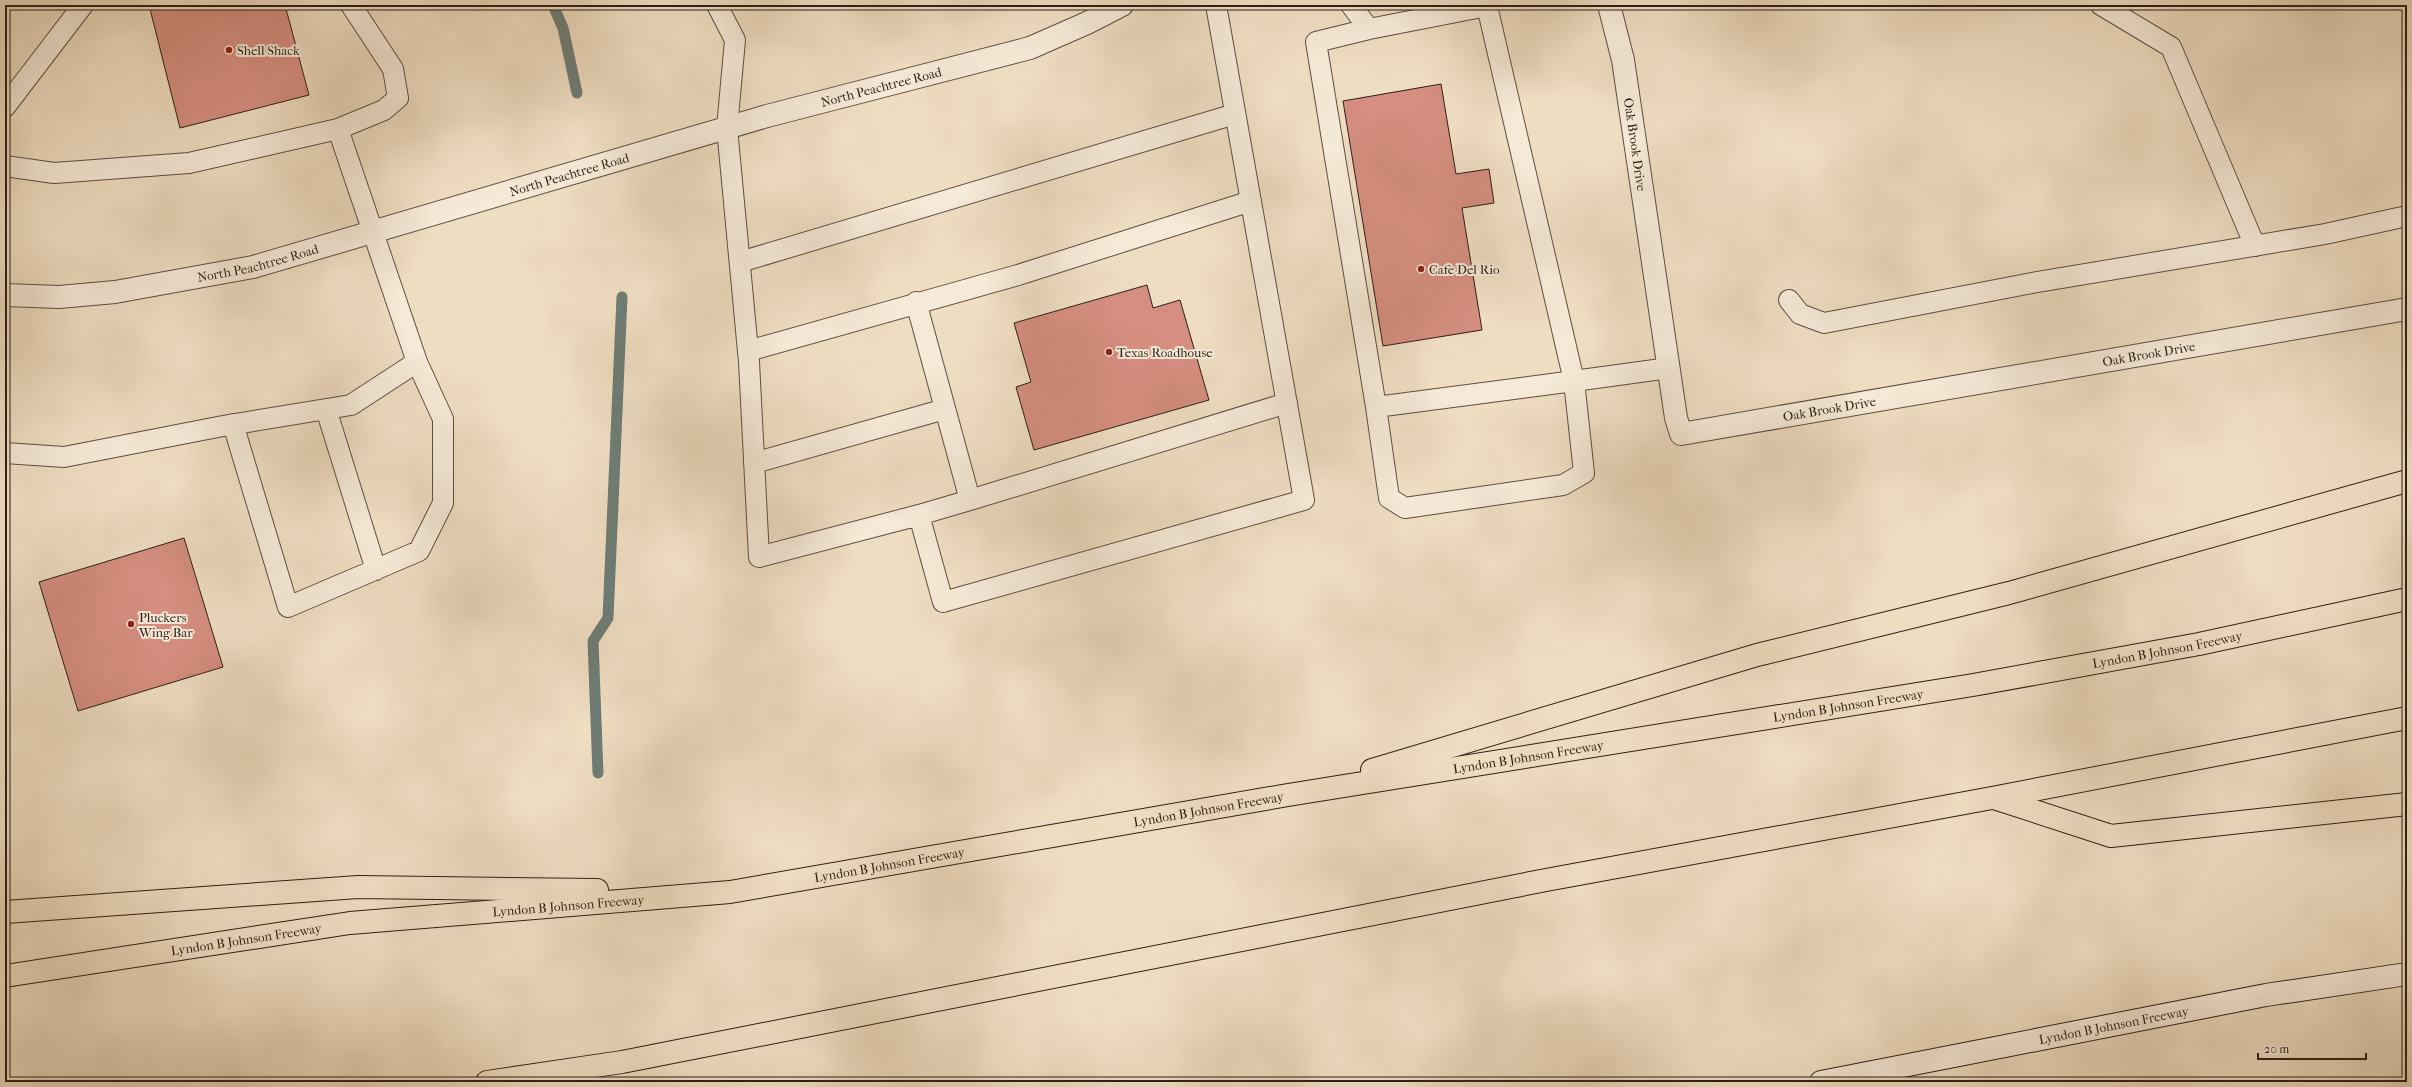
<svg xmlns="http://www.w3.org/2000/svg" width="2412" height="1087" font-family="'IM FELL French Canon',serif">
<style>
.lines{fill:none;stroke-linecap:round;stroke-linejoin:round}
.stream{stroke:#6e7d76;stroke-width:11}
.building{fill:#d58e80;stroke:#2c1f15}
.service-casing{stroke:#5d4e40;stroke-width:22}
.tertiary-casing{stroke:#5d4e40;stroke-width:24}
.secondary-casing{stroke:#2c1f15;stroke-width:24}
.motorway-casing{stroke:#2c1f15;stroke-width:24}
.service{stroke:#f5e9d7;stroke-width:20}
.tertiary{stroke:#f5e9d7;stroke-width:22}
.secondary{stroke:#f5e9d7;stroke-width:22}
.motorway{stroke:#efddc2;stroke-width:22}
.poi-dot{fill:#8f2418;stroke:#f5e9d7;stroke-width:1.5}
.labels{text-anchor:middle;stroke-width:4;stroke-linejoin:round;paint-order:stroke}
.poi-label{font-size:13px;fill:#2c1f15;stroke:#f5e9d7;text-anchor:start}
.street-label{font-size:13px;fill:#2c1f15;stroke:#f5e9d7}
</style>
<rect width="100%" height="100%" fill="#efddc2"/>
<filter id="stains"><feTurbulence type="fractalNoise" baseFrequency=".005" numOctaves="4"/><feColorMatrix values="0 0 0 0 .2 0 0 0 0 .09 0 0 0 0 .02 0 0 0 .5 -.17"/></filter>
<radialGradient id="worn" r=".72"><stop offset=".6" stop-color="#630" stop-opacity="0"/><stop offset="1" stop-color="#630" stop-opacity=".3"/></radialGradient>
<g class="lines">
<!-- stream -->
<path class="stream" d="M553,5L563,28L577,93
M598,773L593,641L608,618L622,297"/>
</g>
<!-- building -->
<path class="building" d="M149,5H285L309,95L180,128Z
M1441,84L1456,174L1489,169L1494,203L1462,208L1482,330L1383,346L1343,101Z
M1147,285L1153,308L1180,300L1209,400L1034,450L1016,387L1031,382L1014,323Z
M184,538L223,667L78,711L39,582Z"/>
<g class="lines">
<!-- service casing -->
<g class="service-casing">
<path id="service" d="M717,5L735,40L727,128L749,362L759,557L919,515L943,602L1304,500L1216,5
M1351,5L1369,29L1487,6L1574,381L1669,368
M2101,5L2171,47L2255,246
M1369,29L1316,42L1376,407L1574,381L1584,473L1563,485L1405,508L1389,498L1376,407
M5,107L83,5
M5,166L54,173L189,163L338,129L384,110L398,98L393,69L351,5
M740,262L1235,114
M1789,300L1800,314L1824,323L2032,283L2325,234L2407,216
M916,302L970,500L919,515
M748,351L1018,275L1251,201
M326,409L376,570
M233,424L288,607L419,551L443,503V419L417,362
M5,453L64,457L223,426L351,405L417,362L338,129
M754,463L945,409
M970,500L1287,403"/>
</g>
<!-- tertiary casing -->
<g class="tertiary-casing">
<g id="tertiary">
<path id="s1" d="M1609,5L1623,60L1676,418L1681,434L2407,309"/>
<path id="s2" d="M5,295L59,297L115,292L253,267L767,116L1030,48L1087,23L1122,5"/>
</g>
</g>
<!-- secondary casing -->
<g class="secondary-casing">
<g id="secondary">
<path id="s3" d="M1821,1082L2266,995L2407,974"/>
</g>
</g>
<!-- motorway casing -->
<g class="motorway-casing">
<g id="motorway">
<path d="M1372,770L1757,655L2009,593L2407,481"/>
<path d="M1994,798L2111,836L2407,804"/>
<path d="M5,912L358,887L597,890"/>
<path id="s4" d="M5,976L350,923L730,892L1288,795L1973,685L2199,644L2407,599"/>
<path d="M487,1082L622,1062L1546,880L1992,798L2407,718"/>
</g>
</g>
<!-- service -->
<use href="#service" class="service"/>
<!-- tertiary -->
<use href="#tertiary" class="tertiary"/>
<!-- secondary -->
<use href="#secondary" class="secondary"/>
<!-- motorway -->
<use href="#motorway" class="motorway"/>
</g>
<!-- markers -->
<g class="poi-dot">
<circle cx="229" cy="50" r="4"/>
<circle cx="1421" cy="269" r="4"/>
<circle cx="1109" cy="352" r="4"/>
<circle cx="131" cy="624" r="4"/>
</g>
<g class="labels">
<!-- poi labels -->
<g class="poi-label">
<text x="237" y="55">Shell Shack</text>
<text x="1429" y="274">Cafe Del Rio</text>
<text x="1117" y="357">Texas Roadhouse</text>
<text x="139" y="622">Pluckers<tspan x="139" dy="15">Wing Bar</tspan></text>
</g>
<!-- street labels -->
<g class="street-label">
<text dy="5" stroke="none"><textPath href="#s2" startOffset="904">North Peachtree Road</textPath></text>
<text dy="5" stroke="none"><textPath href="#s1" startOffset="142">Oak Brook Drive</textPath></text>
<text dy="5" stroke="none"><textPath href="#s2" startOffset="580">North Peachtree Road</textPath></text>
<text dy="5" stroke="none"><textPath href="#s2" startOffset="256">North Peachtree Road</textPath></text>
<text dy="5" stroke="none"><textPath href="#s1" startOffset="910">Oak Brook Drive</textPath></text>
<text dy="5" stroke="none"><textPath href="#s1" startOffset="586">Oak Brook Drive</textPath></text>
<text dy="5" stroke="none"><textPath href="#s4" startOffset="2188">Lyndon B Johnson Freeway</textPath></text>
<text dy="5" stroke="none"><textPath href="#s4" startOffset="1864">Lyndon B Johnson Freeway</textPath></text>
<text dy="5" stroke="none"><textPath href="#s4" startOffset="1540">Lyndon B Johnson Freeway</textPath></text>
<text dy="5" stroke="none"><textPath href="#s4" startOffset="1216">Lyndon B Johnson Freeway</textPath></text>
<text dy="5" stroke="none"><textPath href="#s4" startOffset="892">Lyndon B Johnson Freeway</textPath></text>
<text dy="5" stroke="none"><textPath href="#s4" startOffset="568">Lyndon B Johnson Freeway</textPath></text>
<text dy="5" stroke="none"><textPath href="#s4" startOffset="244">Lyndon B Johnson Freeway</textPath></text>
<text dy="5" stroke="none"><textPath href="#s3" startOffset="298">Lyndon B Johnson Freeway</textPath></text>
</g>
</g>
<!-- margin -->
<rect width="2412" height="1087" fill="none" stroke="#efddc2" stroke-width="20"/>
<rect x="6" y="6" width="2400" height="1075" fill="none" stroke="#2c1f15" stroke-width="2"/>
<rect x="10" y="10" width="2392" height="1067" fill="none" stroke="#2c1f15"/>
<!-- scale -->
<path d="M2258 1053v6h108v-6" fill="none" stroke="#2c1f15" stroke-width="2"/>
<text x="2264" y="1053" font-size="12" fill="#2c1f15" stroke="#f5e9d7" stroke-width="3" paint-order="stroke">20 m</text>
<rect width="100%" height="100%" filter="url(#stains)"/>
<rect width="100%" height="100%" fill="url(#worn)"/>
</svg>
